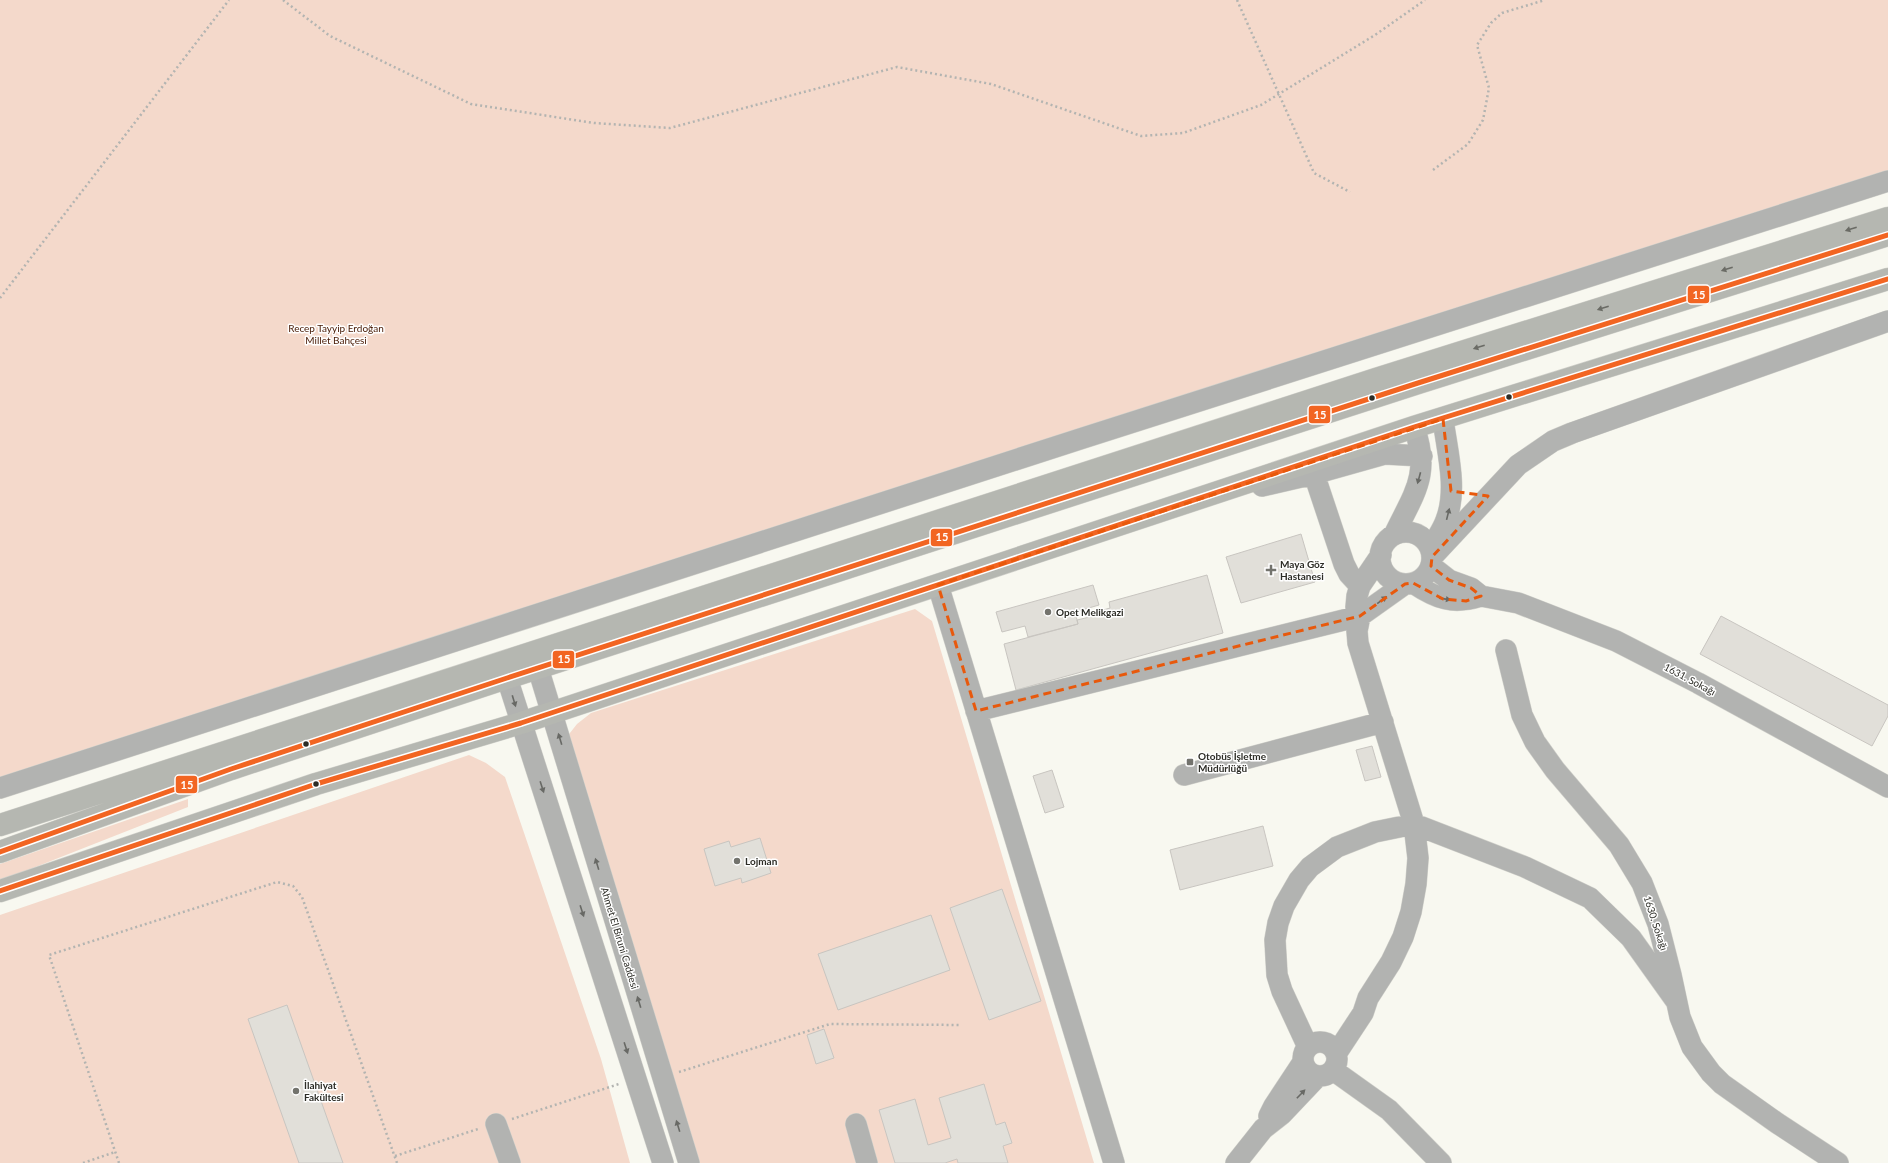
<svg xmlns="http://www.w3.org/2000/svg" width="1888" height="1163" font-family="Lato,sans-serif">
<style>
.green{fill:#f4d9cb}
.building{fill:#e1dfd9;stroke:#c8c5c0}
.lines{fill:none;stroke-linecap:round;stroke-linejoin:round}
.minor-casing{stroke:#d2d2cc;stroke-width:22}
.major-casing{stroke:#d2d2cc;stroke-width:23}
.path{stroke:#b3b4b1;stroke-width:2.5;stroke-dasharray:2 3;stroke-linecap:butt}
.minor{stroke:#b2b3b1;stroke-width:21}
.major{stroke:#b5b7b1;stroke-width:22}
.bus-1-casing{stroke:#fff;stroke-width:8}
.bus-1{stroke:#f26522;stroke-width:5}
.oneway{fill:#6a6b65}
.oneway2{fill:#686965}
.marked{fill:none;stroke:#e8590c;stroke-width:3;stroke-dasharray:8 5;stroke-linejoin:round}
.bus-dot{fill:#2c2c26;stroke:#fff;stroke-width:1.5}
.poi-dot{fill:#73736d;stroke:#fff;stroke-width:1.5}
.labels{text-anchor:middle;stroke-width:3;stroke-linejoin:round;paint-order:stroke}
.park-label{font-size:10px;fill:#471903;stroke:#fff}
.poi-label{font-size:10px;font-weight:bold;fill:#2c2c26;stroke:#fff;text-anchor:start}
.street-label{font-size:10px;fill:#2c2c26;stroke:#fff}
.line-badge{stroke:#fff;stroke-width:1.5}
.badge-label{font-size:11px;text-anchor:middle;font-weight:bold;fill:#fff}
</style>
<rect width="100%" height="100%" fill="#f8f8f0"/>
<!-- green -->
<path class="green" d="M0,0H1888V187L0,793Z
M915,609L932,621L1094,1163H682L566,738L577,724L591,713Z
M469,755L486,763L505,777L601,1059L630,1163H0V915Z
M188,799V807L0,881V864Z"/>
<!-- building -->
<path class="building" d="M1301,534L1315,582L1241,603L1226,557Z
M1207,575L1223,633L1016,690L1004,644L1078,624L1077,620L1094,616L1093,613L1110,608L1109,602Z
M1093,585L1099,605L1075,612L1078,624L1028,637L1025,626L1002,632L996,612Z
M1721,616L1888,705V716L1872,746L1700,654Z
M1372,746L1381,777L1365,781L1356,750Z
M1052,770L1064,807L1045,813L1033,776Z
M1263,826L1273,866L1180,890L1170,850Z
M760,838L771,873L742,883L741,878L715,886L704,849L729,841L731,847Z
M1002,889L1041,1001L989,1020L950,908Z
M931,915L950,970L838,1010L818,954Z
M287,1005L343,1163H299L248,1019Z
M824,1029L834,1058L816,1064L807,1035Z
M984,1084L996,1125L1005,1122L1012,1143L1003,1146L1008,1163H958L957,1159L945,1163H895L879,1110L915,1099L928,1145L951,1138L939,1098Z"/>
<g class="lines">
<!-- minor casing -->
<g class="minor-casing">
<path id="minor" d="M1314,474L1344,564L1349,574L1360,586
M1262,486L1314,474L1385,454L1422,456
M1380 558a26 26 0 1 1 52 0a26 26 0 1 1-52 0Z
M1394,535C1414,493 1431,475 1414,427
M1433,545C1437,537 1443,529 1446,520C1458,489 1447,451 1443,419
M1432,557L1518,465L1553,441L1572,433L1888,321
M1431,566L1449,580L1471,588L1481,596L1518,603L1616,641L1698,683L1888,787
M1413,583C1437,599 1453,605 1481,596
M938,585L1114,1163
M1506,650L1522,715L1535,742L1555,770L1619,845L1642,883L1658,924L1671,975L1680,1017L1692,1047L1711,1073L1722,1084L1777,1123L1838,1163
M538,668L689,1163
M507,678L663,1163
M976,711L1360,616L1405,584
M1184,775L1383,722
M0,788L1083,438L1888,181
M1303 1059a17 17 0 1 1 34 0a17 17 0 1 1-34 0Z
M1308,1047L1282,991L1277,975L1275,940L1278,923L1284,906L1299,880L1310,867L1337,847L1375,832L1414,824L1525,867L1590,898L1631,938L1676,1001
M1336,1054L1363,1013L1368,998L1391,962L1403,937L1411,912L1416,884L1418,858L1414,824L1358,643L1357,631L1360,616L1356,607L1357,596L1360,586L1381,555
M1333,1070L1389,1110L1441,1163
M1269,1116L1274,1106L1303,1062
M496,1124L510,1163
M856,1124L867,1163
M1236,1163L1263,1129L1282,1114L1318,1076"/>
</g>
<!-- major casing -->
<g class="major-casing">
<path id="major" d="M0,825L1376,379L1888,218
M0,852L231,769L507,678L1418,383L1888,235
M0,891L316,784L521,723L1414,427L1888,279"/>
</g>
<!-- path -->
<path class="path" d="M283,0L330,36L471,104L594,123L670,128L897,67L991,84L1141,136L1183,133L1261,105L1375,35L1425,0
M1237,0L1314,173L1350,192
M1433,170L1468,144L1483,120L1489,88L1477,45L1491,23L1502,13L1545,0
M0,298L229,0
M679,1072L830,1024L961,1025
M512,1119L619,1084
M395,1156L478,1129
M83,1163L115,1152
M119,1163L49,955L277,882L293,886L302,897L397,1163"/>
<!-- minor -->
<use href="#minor" class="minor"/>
<!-- major -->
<use href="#major" class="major"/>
<!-- bus-1 casing -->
<g class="bus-1-casing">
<path id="bus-1" d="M0,852L231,769L507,678L1418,383L1888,235
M0,891L316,784L521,723L1414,427L1888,279"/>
</g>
<!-- bus-1 -->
<use href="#bus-1" class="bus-1"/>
</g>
<!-- one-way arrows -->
<defs><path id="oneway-solid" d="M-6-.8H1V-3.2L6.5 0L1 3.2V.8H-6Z"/></defs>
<g class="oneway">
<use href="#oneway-solid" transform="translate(1851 229) rotate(162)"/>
<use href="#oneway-solid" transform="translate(1727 269) rotate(162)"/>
<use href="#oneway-solid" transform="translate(1603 308) rotate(162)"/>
<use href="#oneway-solid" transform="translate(1479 347) rotate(162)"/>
</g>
<g class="oneway2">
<use href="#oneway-solid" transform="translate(1419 478) rotate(105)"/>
<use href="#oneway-solid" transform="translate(1448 514) rotate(-76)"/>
<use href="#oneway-solid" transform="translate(1445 599) rotate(8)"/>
<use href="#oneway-solid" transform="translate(1382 600) rotate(-37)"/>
<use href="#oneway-solid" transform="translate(514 701) rotate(73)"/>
<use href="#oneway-solid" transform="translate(560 739) rotate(-107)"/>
<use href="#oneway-solid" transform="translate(542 787) rotate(72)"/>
<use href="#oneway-solid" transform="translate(597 864) rotate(-107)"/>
<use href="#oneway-solid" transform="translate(582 911) rotate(72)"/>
<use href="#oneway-solid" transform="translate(639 1002) rotate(-107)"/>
<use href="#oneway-solid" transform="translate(626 1048) rotate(72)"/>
<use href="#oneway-solid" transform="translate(1301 1094) rotate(-46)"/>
<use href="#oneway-solid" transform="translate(678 1126) rotate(-107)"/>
</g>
<!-- marked area -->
<path class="marked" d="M1443,419L1451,491L1488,496L1432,557L1431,566L1449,580L1471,588L1481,596L1466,601L1443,599L1413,583L1405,584L1360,616L976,711L938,585Z"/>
<!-- markers -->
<g class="bus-dot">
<circle cx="1509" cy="397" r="3.5"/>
<circle cx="1372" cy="398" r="3.5"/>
<circle cx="306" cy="744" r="3.5"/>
<circle cx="316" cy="784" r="3.5"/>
</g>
<g class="poi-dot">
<path d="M1269 564h4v4h4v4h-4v4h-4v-4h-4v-4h4z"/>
<circle cx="1048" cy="612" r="4"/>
<rect x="1186" y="758" width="8" height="8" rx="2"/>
<circle cx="737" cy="861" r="4"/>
<circle cx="296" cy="1091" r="4"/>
</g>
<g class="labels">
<!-- park labels -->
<g class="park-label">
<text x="336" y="332">Recep Tayyip Erdoğan<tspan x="336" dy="12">Millet Bahçesi</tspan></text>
</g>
<!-- poi labels -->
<g class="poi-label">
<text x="1280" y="568">Maya Göz<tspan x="1280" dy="12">Hastanesi</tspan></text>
<text x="1056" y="616">Opet Melikgazi</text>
<text x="1198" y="760">Otobüs İşletme<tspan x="1198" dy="12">Müdürlüğü</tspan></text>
<text x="745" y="865">Lojman</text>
<text x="304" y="1089">İlahiyat<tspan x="304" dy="12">Fakültesi</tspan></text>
</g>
<!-- street labels -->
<g class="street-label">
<text transform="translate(1690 679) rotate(28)" y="4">1631. Sokağı</text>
<text transform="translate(1656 923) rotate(72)" y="4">1630. Sokağı</text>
<text transform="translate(620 938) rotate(73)" y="4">Ahmet El Biruni Caddesi</text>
</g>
</g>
<g class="line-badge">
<rect x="1687" y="285" width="23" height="19" rx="4" fill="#f26522"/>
<rect x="1308" y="405" width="23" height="19" rx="4" fill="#f26522"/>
<rect x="930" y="528" width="23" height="19" rx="4" fill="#f26522"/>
<rect x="552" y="650" width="23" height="19" rx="4" fill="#f26522"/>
<rect x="175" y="775" width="23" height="19" rx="4" fill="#f26522"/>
</g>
<g class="badge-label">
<text x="1699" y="299">15</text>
<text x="1320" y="419">15</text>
<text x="942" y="541">15</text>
<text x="564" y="663">15</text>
<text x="187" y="789">15</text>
</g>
</svg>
